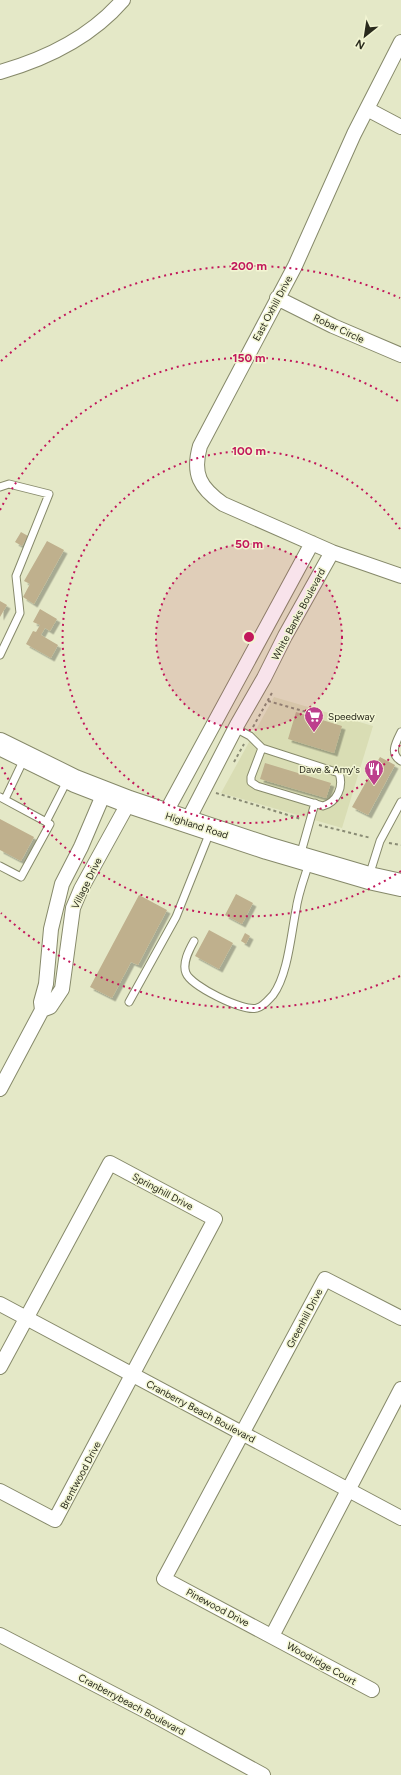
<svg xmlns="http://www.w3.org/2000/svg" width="401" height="1775" font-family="Figtree,sans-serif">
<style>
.built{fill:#d9ddb4}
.building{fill:#bfb08d;filter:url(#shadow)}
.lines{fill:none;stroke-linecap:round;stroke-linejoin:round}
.service-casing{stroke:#86896a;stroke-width:9}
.minor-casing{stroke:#86896a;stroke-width:16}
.trunk-casing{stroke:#86896a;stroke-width:24}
.path{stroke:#898b74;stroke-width:2;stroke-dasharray:3 3;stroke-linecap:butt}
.service{stroke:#fff;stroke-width:7}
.minor{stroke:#fff;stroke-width:14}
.trunk{stroke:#fff;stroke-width:22}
.ring{fill:none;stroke:#c2185b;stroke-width:2;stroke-dasharray:2 4}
.labels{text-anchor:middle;stroke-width:3;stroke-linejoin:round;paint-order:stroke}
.street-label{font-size:10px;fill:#292a1d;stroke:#f2f5d3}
.poi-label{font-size:10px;fill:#292a1d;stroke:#f2f5d3;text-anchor:start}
.centre{fill:#c2185b;stroke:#f2f5d3;stroke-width:2}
.ring-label{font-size:12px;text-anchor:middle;font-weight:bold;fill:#c2185b;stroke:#f2f5d3;stroke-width:3;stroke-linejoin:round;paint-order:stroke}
</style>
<defs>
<filter id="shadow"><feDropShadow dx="3.5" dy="3.5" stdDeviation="0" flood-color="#0004"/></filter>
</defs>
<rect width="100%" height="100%" fill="#e4e8c7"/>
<!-- built -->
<path class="built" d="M274,697L373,726L342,828L221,793Z"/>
<!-- building -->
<path class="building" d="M21,532L28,536L22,546L15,542Z
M47,541L64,550L34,604L23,597L30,584L24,581Z
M0,601L7,605L0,617Z
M40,609L57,619L50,631L45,628L41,635L58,645L51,658L26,644L33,631L36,632L40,625L33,622Z
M296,712L342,726L334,753L288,739Z
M380,757L395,765L368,815L352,807Z
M265,763L331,783L326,798L260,779Z
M0,819L34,837L21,861L0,850Z
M236,894L253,903L242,924L225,915Z
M139,895L167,910L138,965L131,962L112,998L90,987Z
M209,930L233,943L219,969L195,956Z
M245,933L250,936L246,944L241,941Z"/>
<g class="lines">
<!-- service casing -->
<g class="service-casing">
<path id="service" d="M0,487L9,484L49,494L16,576L20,613L0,655
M235,728L250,736L262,748L339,773C344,787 337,802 323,806L257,786L251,782V777L262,748
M401,732C396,742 389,754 401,761
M0,797L50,824L21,877L0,866
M5,799L24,759
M46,822L68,779
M300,856L315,803
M369,876L380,841L401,802
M194,941C189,950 182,963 186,973C191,986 243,1012 257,1008C263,1007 269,999 273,995C288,975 291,934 296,910C298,894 304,879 309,863
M129,1002L176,917L210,832"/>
</g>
<!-- minor casing -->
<g class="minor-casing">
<path id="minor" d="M401,42L354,134L295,266L200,446C192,474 200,488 223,504L332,552L401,576
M0,72C46,59 91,37 123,0
M367,109L401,127
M277,298L333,326L401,355
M165,814L312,543
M187,822L237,725L264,678L285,636L332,552
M42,1010L50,1007L62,989L73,908L81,889L129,802
M0,1089L42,1010L41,1002L46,984L51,929L62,884L81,847L104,793
M0,1304L401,1518
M0,1367L110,1163L215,1219L55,1520L0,1491
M0,1635L148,1712L263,1775
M272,1636L401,1389
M372,1690L164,1579L325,1279L401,1318"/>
</g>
<!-- trunk casing -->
<g class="trunk-casing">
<path id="trunk" d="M0,744L75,781L129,802L267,848L369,878L401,885"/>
</g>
<!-- path -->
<path class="path" d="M268,701L317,715
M253,727L273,691
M234,762L244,744
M216,793L301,819
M319,825L371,838
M389,843L401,845"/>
<!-- service -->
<use href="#service" class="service"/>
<!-- minor -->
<use href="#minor" class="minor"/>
<!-- trunk -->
<use href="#trunk" class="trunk"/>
</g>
<!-- distance rings -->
<circle cx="249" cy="637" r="93" fill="#c2185b" fill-opacity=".12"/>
<g class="ring">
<circle cx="249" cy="637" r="93"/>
<path d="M400 745A186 186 0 1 1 400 529"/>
<path d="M401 871A279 279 0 0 1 0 764M0 510A279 279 0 0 1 401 403"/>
<path d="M400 976A371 371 0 0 1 1 913M1 361A371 371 0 0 1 400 298"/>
</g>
<!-- icons -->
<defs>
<g id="supermarket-pin" transform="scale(1)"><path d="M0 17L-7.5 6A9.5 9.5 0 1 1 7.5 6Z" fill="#bd3f8d" stroke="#f2f5d3"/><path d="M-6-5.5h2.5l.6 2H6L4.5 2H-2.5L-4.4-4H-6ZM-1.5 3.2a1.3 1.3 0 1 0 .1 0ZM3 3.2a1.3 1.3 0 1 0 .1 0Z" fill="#fff"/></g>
<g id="restaurant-pin" transform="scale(1)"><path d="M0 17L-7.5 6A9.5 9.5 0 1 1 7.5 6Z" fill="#bd3f8d" stroke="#f2f5d3"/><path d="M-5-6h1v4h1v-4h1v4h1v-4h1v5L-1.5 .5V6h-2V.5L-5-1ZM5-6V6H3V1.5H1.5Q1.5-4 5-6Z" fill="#fff"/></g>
</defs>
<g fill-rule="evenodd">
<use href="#supermarket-pin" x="314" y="716"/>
<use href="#restaurant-pin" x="374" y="769"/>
</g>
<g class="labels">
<!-- street labels -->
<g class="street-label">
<text transform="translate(272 308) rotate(-62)" y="4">East Oxhill Drive</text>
<text transform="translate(339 328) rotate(25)" y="4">Robar Circle</text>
<text transform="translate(298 614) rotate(-62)" y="4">White Banks Boulevard</text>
<text transform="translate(197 825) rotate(18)" y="4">Highland Road</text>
<text transform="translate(86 883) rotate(-64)" y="4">Village Drive</text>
<text transform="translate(163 1191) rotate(28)" y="4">Springhill Drive</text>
<text transform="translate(304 1318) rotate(-62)" y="4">Greenhill Drive</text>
<text transform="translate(201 1411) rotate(28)" y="4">Cranberry Beach Boulevard</text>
<text transform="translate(80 1475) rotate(-62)" y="4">Brentwood Drive</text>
<text transform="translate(218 1607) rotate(28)" y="4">Pinewood Drive</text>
<text transform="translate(322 1663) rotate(29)" y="4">Woodridge Court</text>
<text transform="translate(132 1704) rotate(28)" y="4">Cranberrybeach Boulevard</text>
</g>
<!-- poi labels -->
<g class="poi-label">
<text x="328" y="720">Speedway</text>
<text x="360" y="773" text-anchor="end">Dave &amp; Amy's</text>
</g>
</g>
<circle cx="249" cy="637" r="6" class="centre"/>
<g class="ring-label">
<text x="249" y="270">200 m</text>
<text x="249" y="362">150 m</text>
<text x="249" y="455">100 m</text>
<text x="249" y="548">50 m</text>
</g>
<!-- north arrow -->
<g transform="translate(365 36) rotate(210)" stroke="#f2f5d3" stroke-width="3" paint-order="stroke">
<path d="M0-3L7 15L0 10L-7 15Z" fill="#292a1d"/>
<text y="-6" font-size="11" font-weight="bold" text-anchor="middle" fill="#292a1d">N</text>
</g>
</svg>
